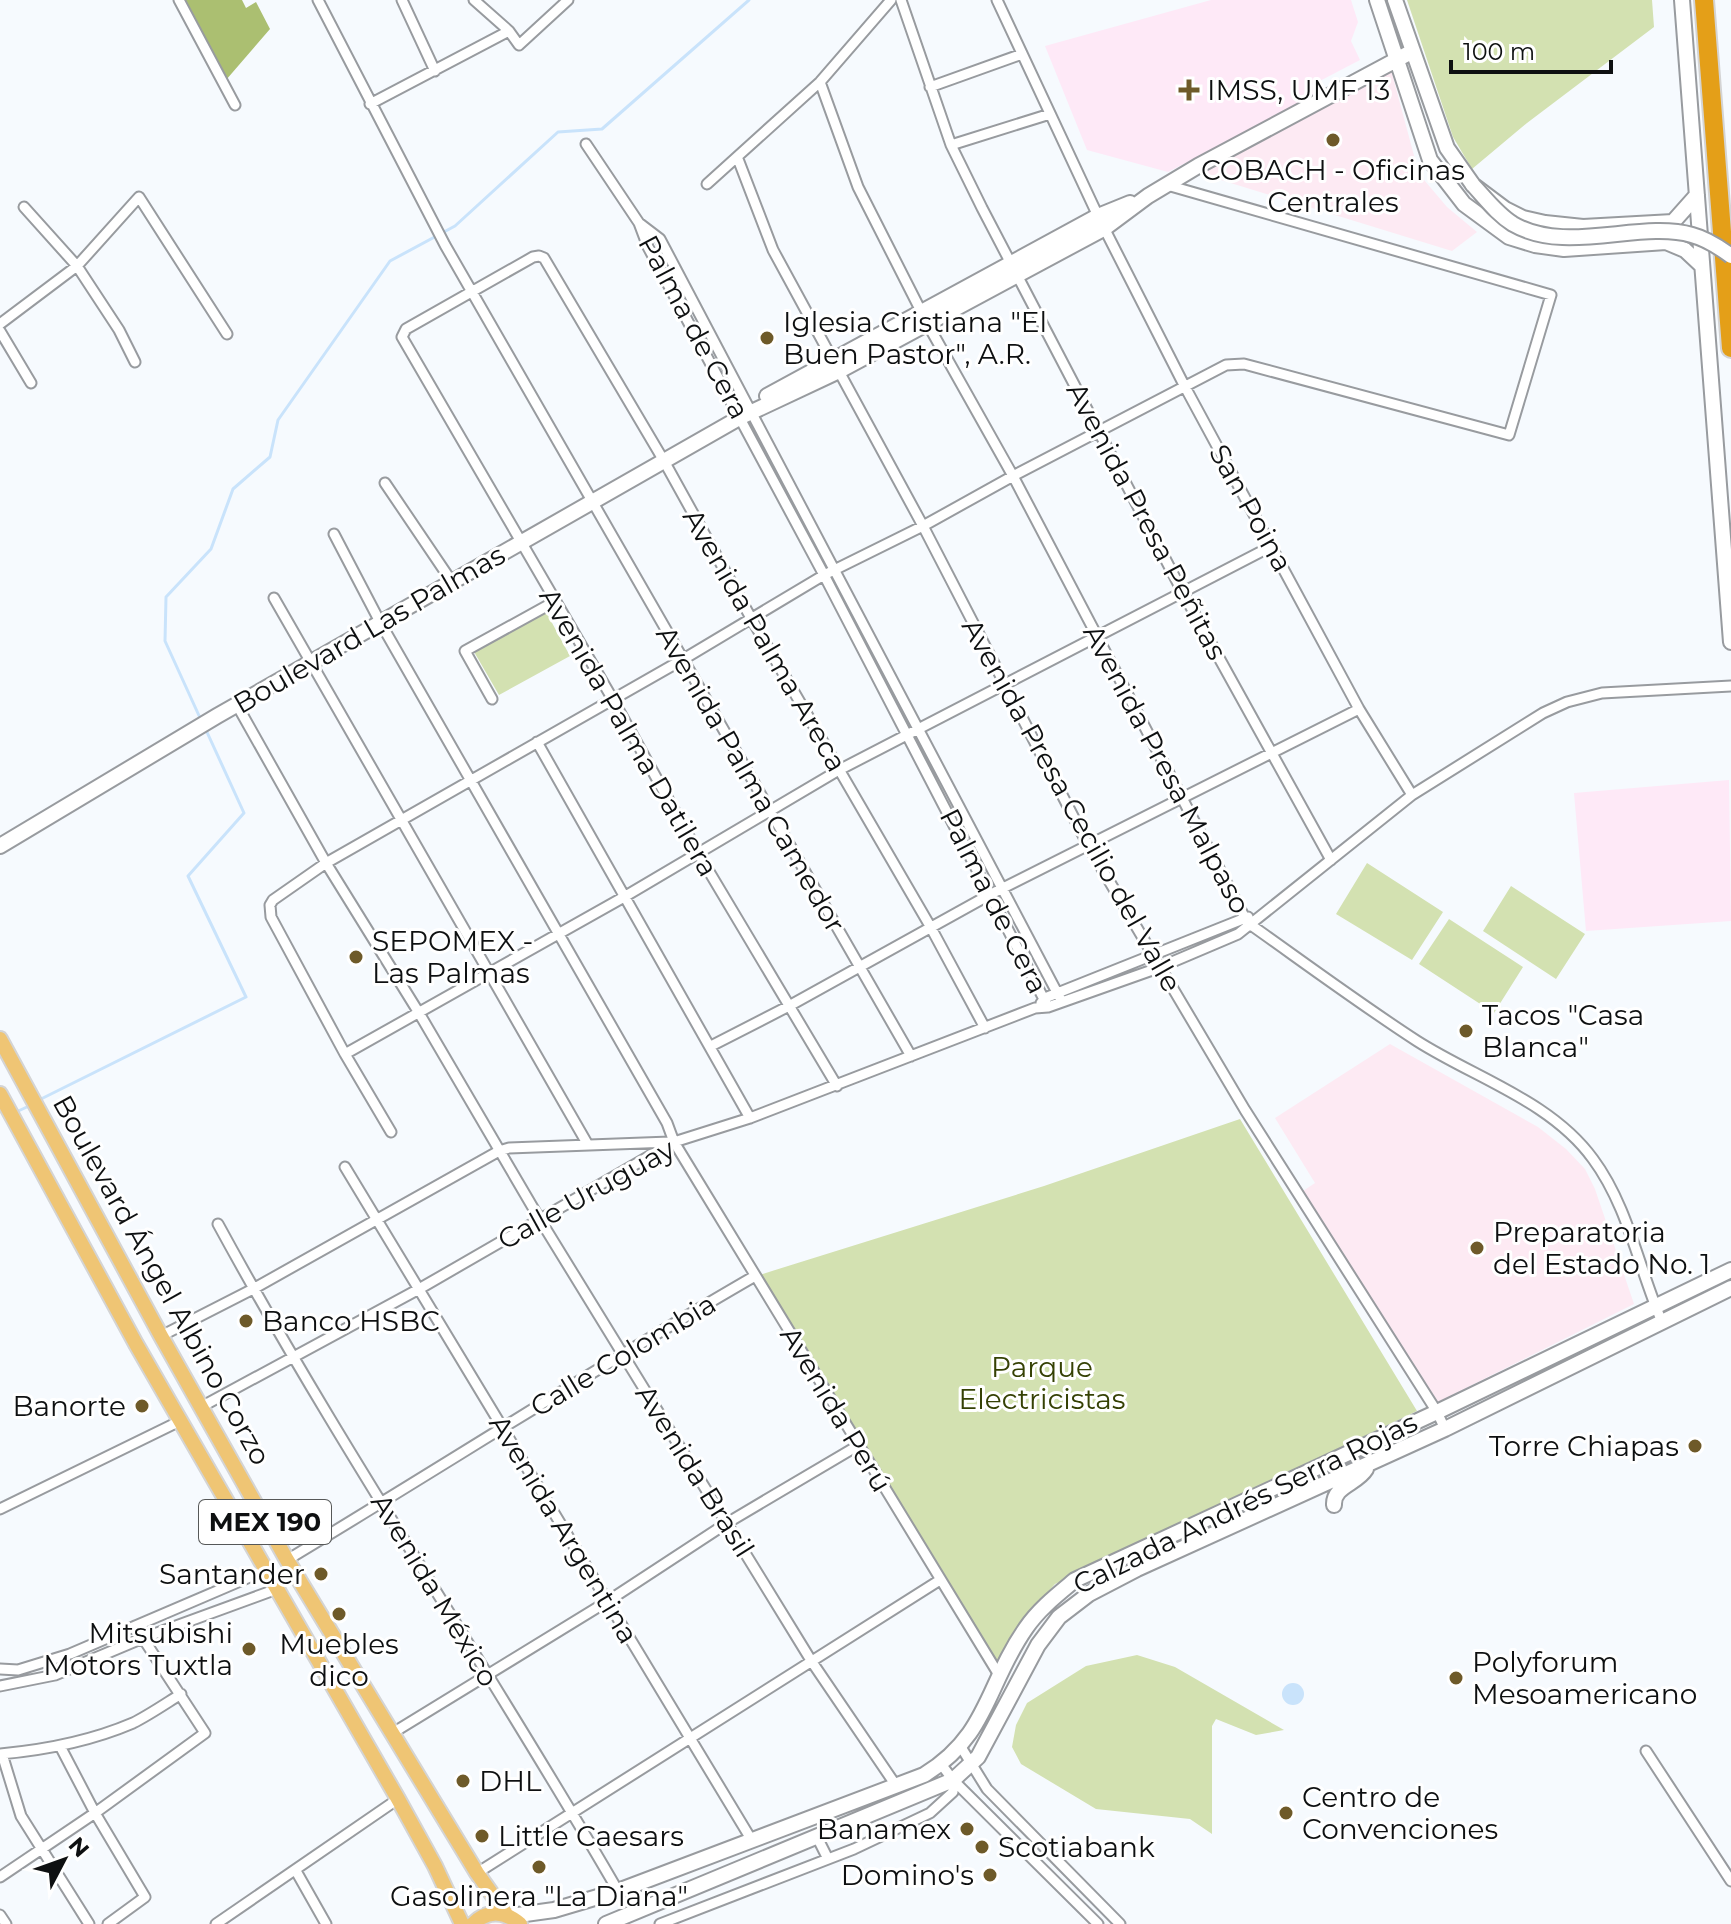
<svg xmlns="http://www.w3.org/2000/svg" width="1731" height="1924" font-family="Montserrat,sans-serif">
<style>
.education{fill:#fdeaf3}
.medical{fill:#fee9f7}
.green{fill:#d3e1b1}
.forest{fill:#abbf71}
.water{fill:#c9e3fb}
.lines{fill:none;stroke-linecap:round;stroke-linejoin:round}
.stream{stroke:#c9e3fb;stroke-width:3}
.street-casing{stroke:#989b9f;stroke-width:13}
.secondary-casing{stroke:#989b9f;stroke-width:18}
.primary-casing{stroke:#d4d4d4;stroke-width:18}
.highway-casing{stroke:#d4d4d4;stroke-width:22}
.street{stroke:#fff;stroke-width:9}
.secondary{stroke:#fff;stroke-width:14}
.primary{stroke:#efc574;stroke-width:14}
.highway{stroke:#e49f18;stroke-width:18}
.secondary-bridge-casing{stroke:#989b9f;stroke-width:18;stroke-linecap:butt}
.secondary-bridge{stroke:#fff;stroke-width:14}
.poi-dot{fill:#6e5a29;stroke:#fff;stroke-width:3}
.labels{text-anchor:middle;stroke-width:6;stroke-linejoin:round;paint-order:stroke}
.shield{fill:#fff;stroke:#565858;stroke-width:2}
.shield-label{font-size:26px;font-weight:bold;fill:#0e1011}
.poi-label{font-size:28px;fill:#0e1011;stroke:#fff;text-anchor:start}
.street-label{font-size:28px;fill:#0e1011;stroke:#fff}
.park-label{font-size:28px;fill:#354104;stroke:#fff}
</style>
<rect width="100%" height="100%" fill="#f6fafe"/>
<!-- education -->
<path class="education" d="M1391,70L1419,174L1447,207L1477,232L1452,251L1195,172Z
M1390,1044L1538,1127L1566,1149L1585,1169L1595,1189L1634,1304L1438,1402L1303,1191L1315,1183L1275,1118Z"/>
<!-- medical -->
<path class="medical" d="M1211,0H1351L1358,22L1351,41L1360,60L1312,85L1318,95L1168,172L1087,150L1045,46Z
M1729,780L1731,921L1586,931L1574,793Z"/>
<!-- green -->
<path class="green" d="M1407,0H1652L1654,27L1527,123L1472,169L1453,137Z
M545,610L570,656L499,695L473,650Z
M1367,863L1443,912L1412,960L1336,914Z
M1511,886L1585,934L1556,979L1483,931Z
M1449,919L1523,967L1494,1013L1419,964Z
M1240,1119L1417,1411L1055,1584L1021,1623L996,1663L756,1276L1044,1186Z
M1137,1655L1175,1667L1284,1730L1256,1735L1216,1719L1212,1726V1834L1190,1819L1096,1809L1021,1764L1012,1747L1016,1725L1027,1703L1086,1666Z"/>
<!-- forest -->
<path class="forest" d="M185,0H242L246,8L256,2L270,29L226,80Z"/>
<!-- water -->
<path class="water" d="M1282 1694a11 11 0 1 1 22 0a11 11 0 1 1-22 0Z"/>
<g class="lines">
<!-- stream -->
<path class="stream" d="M201,720L165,641L166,597L211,549L233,489L270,457L278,420L390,261L455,226L558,132L602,129L749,0
M39,1100L246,997L188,876L244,813L206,730
M14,1113L29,1106"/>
<!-- street casing -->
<g class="street-casing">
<path id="street" d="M179,0L235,105
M318,0L445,245L911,1056
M402,0L435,71
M474,0L509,31L519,45L568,0
M901,0L951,145L982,208L1182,591L1331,860
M997,0L1098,216L1184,385L1359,709L1412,795
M820,82L858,187L927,323L1013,476L1245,918L1251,925C1306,964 1360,1004 1417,1041C1475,1078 1551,1101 1593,1159C1628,1206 1639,1269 1662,1322
M930,87L1022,54
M370,104L509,31
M586,144L639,223L648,247L824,575L1048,1007
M951,145L1050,114
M738,159L773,250L923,526L1089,847L1245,1110L1437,1412L1445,1429
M707,184L820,82L891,0
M24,207L77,266L119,330L135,362
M639,223L660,239L1062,1002
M0,324L77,266L139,197L227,334
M0,331L31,383
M385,483L452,582
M334,534L380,622L667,1123L674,1142L999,1675
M274,598L588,1145
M492,699L465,651L554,602
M237,705L326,863L419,1013L539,1218L812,1662L897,1787
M537,742L750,1118
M1041,1003L1045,998L1248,917
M711,1046L789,1006L991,894L1359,709
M345,1054L624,897L839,770L1272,546
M837,1086L698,853L612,698L402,337L406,329L533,257L539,256L544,258L664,461L751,618L930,926L985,1028
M391,1132L345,1054L271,917L270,905L273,900L326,863L682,660L824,575L923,526L1013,476L1226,365L1244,364L1509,435L1551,295L1167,185
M345,1167L751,1839
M218,1224C342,1452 488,1666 618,1891
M161,1336L253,1289L499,1151L509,1148L670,1142
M201,1407L419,1289L674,1142L750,1118L1035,1008L1048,1007L1158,968L1238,934L1412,795L1543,713L1567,702L1602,693L1731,686
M0,1509L180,1421
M287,1560C443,1466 597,1367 755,1276
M0,1669L18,1670L70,1654L266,1570
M0,1686L55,1675L143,1638L277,1589
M391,1734L608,1601L727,1523L859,1445
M60,1746L95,1813L145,1897L108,1924
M961,1747L987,1789L1120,1924
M1646,1751L1731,1881
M0,1754C45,1750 91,1741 133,1723C149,1715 165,1704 181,1694
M2,1754L21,1816L89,1924
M941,1764L953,1780L1098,1924
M817,1837L828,1859
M296,1871L326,1924
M477,1873L940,1580
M0,1877L95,1813L205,1733L135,1626
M0,1915L6,1924
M216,1924L398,1799
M660,1924L854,1849L930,1813L953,1792V1780"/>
</g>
<!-- secondary casing -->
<g class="secondary-casing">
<path id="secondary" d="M1377,0L1430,160L1464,204L1509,237L1535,245L1564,249L1666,242L1685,250L1701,265
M1395,0L1447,148L1473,185L1505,209L1523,218L1545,223L1583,227L1673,222L1697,195
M1682,0L1731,642
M767,396L1098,216L1130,203
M0,846L217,716L741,417L839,371L1105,228L1148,196L1198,166L1413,51
M1334,1505C1333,1486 1357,1484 1366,1469
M511,1916L554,1910L618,1891L924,1775C989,1735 986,1685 1026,1628C1039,1609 1057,1595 1075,1580L1437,1412L1731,1270
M606,1924L953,1780L978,1757L1038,1645L1059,1617L1089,1594L1137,1569L1445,1429L1731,1288"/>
</g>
<!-- primary casing -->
<g class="primary-casing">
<path id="primary" d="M0,1039L161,1336L287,1560L477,1873L506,1914
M0,1094L136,1344L398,1799L435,1866L462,1924
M473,1924C488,1909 505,1911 520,1924"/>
</g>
<!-- highway casing -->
<g class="highway-casing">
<path id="highway" d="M1704,0L1731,348"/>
</g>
<!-- street -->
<use href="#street" class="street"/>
<!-- secondary -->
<use href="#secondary" class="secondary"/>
<!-- primary -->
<use href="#primary" class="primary"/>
<!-- highway -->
<use href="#highway" class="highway"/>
<!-- secondary-bridge casing -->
<g class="secondary-bridge-casing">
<path id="secondary-bridge" d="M1473,185C1486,199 1497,214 1513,224C1566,255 1640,220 1692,235C1707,239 1719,247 1731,256"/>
</g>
<!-- secondary-bridge -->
<use href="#secondary-bridge" class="secondary-bridge"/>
</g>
<!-- markers -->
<g class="poi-dot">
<path d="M1185 78h8v8h8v8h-8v8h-8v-8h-8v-8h8z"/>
<circle cx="1333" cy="140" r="8"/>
<circle cx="767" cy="338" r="8"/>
<circle cx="356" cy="957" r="8"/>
<circle cx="1466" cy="1031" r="8"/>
<circle cx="1477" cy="1248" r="8"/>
<circle cx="246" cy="1321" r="8"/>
<circle cx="142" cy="1406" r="8"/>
<circle cx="1695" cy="1446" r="8"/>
<circle cx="321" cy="1574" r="8"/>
<circle cx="339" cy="1614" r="8"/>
<circle cx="249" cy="1649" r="8"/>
<circle cx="1456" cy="1678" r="8"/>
<circle cx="463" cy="1781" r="8"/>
<circle cx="1286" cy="1813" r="8"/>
<circle cx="967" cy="1829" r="8"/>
<circle cx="482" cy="1836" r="8"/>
<circle cx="982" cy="1847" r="8"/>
<circle cx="539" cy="1867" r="8"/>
<circle cx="990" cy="1875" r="8"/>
</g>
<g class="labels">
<!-- shield labels -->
<rect class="shield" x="199" y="1500" width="132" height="44" rx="6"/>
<g class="shield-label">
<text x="265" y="1531">MEX 190</text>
</g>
<!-- poi labels -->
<g class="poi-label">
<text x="1207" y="100">IMSS, UMF 13</text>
<text x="1333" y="180" text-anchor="middle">COBACH - Oficinas<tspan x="1333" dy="32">Centrales</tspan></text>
<text x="783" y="332">Iglesia Cristiana "El<tspan x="783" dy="32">Buen Pastor", A.R.</tspan></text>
<text x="372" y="951">SEPOMEX -<tspan x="372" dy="32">Las Palmas</tspan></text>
<text x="1482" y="1025">Tacos "Casa<tspan x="1482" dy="32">Blanca"</tspan></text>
<text x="1493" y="1242">Preparatoria<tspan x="1493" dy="32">del Estado No. 1</tspan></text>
<text x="262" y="1331">Banco HSBC</text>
<text x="126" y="1416" text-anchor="end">Banorte</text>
<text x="1679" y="1456" text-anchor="end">Torre Chiapas</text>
<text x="305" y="1584" text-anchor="end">Santander</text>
<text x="233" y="1643" text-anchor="end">Mitsubishi<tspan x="233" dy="32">Motors Tuxtla</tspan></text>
<text x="339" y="1654" text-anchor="middle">Muebles<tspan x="339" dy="32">dico</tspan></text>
<text x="1472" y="1672">Polyforum<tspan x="1472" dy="32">Mesoamericano</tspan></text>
<text x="479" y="1791">DHL</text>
<text x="1302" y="1807">Centro de<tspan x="1302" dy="32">Convenciones</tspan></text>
<text x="951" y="1839" text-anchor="end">Banamex</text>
<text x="498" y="1846">Little Caesars</text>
<text x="998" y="1857">Scotiabank</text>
<text x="974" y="1885" text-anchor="end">Domino's</text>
<text x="539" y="1906" text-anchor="middle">Gasolinera "La Diana"</text>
</g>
<!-- street labels -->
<g class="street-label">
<text transform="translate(694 327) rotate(62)" y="10">Palma de Cera</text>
<text transform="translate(1251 508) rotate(61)" y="10">San Poina</text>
<text transform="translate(1147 521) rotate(62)" y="10">Avenida Presa Peñitas</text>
<text transform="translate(369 629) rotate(-30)" y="10">Boulevard Las Palmas</text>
<text transform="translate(765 640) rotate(60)" y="10">Avenida Palma Areca</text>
<text transform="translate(629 732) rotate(60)" y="10">Avenida Palma Datilera</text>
<text transform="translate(1167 769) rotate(62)" y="10">Avenida Presa Malpaso</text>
<text transform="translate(751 779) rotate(60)" y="10">Avenida Palma Camedor</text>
<text transform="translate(1072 805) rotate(61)" y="10">Avenida Presa Cecilio del Valle</text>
<text transform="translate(994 901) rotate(63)" y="10">Palma de Cera</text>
<text transform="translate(586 1194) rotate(-29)" y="10">Calle Uruguay</text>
<text transform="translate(162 1280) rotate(61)" y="10">Boulevard Ángel Albino Corzo</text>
<text transform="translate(623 1355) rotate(-31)" y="10">Calle Colombia</text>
<text transform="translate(836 1409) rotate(59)" y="10">Avenida Perú</text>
<text transform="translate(695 1471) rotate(58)" y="10">Avenida Brasil</text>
<text transform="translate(1245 1503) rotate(-26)" y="10">Calzada Andrés Serra Rojas</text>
<text transform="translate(564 1529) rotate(59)" y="10">Avenida Argentina</text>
<text transform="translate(435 1590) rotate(59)" y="10">Avenida México</text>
</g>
<!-- park labels -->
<g class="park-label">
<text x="1042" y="1377">Parque<tspan x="1042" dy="32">Electricistas</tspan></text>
</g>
</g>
<!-- north arrow -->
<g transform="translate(64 1860) rotate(49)" stroke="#ffffff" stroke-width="6" paint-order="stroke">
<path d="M0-6L14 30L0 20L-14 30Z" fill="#0e1011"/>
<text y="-12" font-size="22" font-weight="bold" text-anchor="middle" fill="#0e1011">N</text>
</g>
<!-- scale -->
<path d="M1451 60v12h160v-12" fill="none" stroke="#0e1011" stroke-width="4"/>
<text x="1463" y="60" font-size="24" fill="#0e1011" stroke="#ffffff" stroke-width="6" paint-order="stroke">100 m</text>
</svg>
